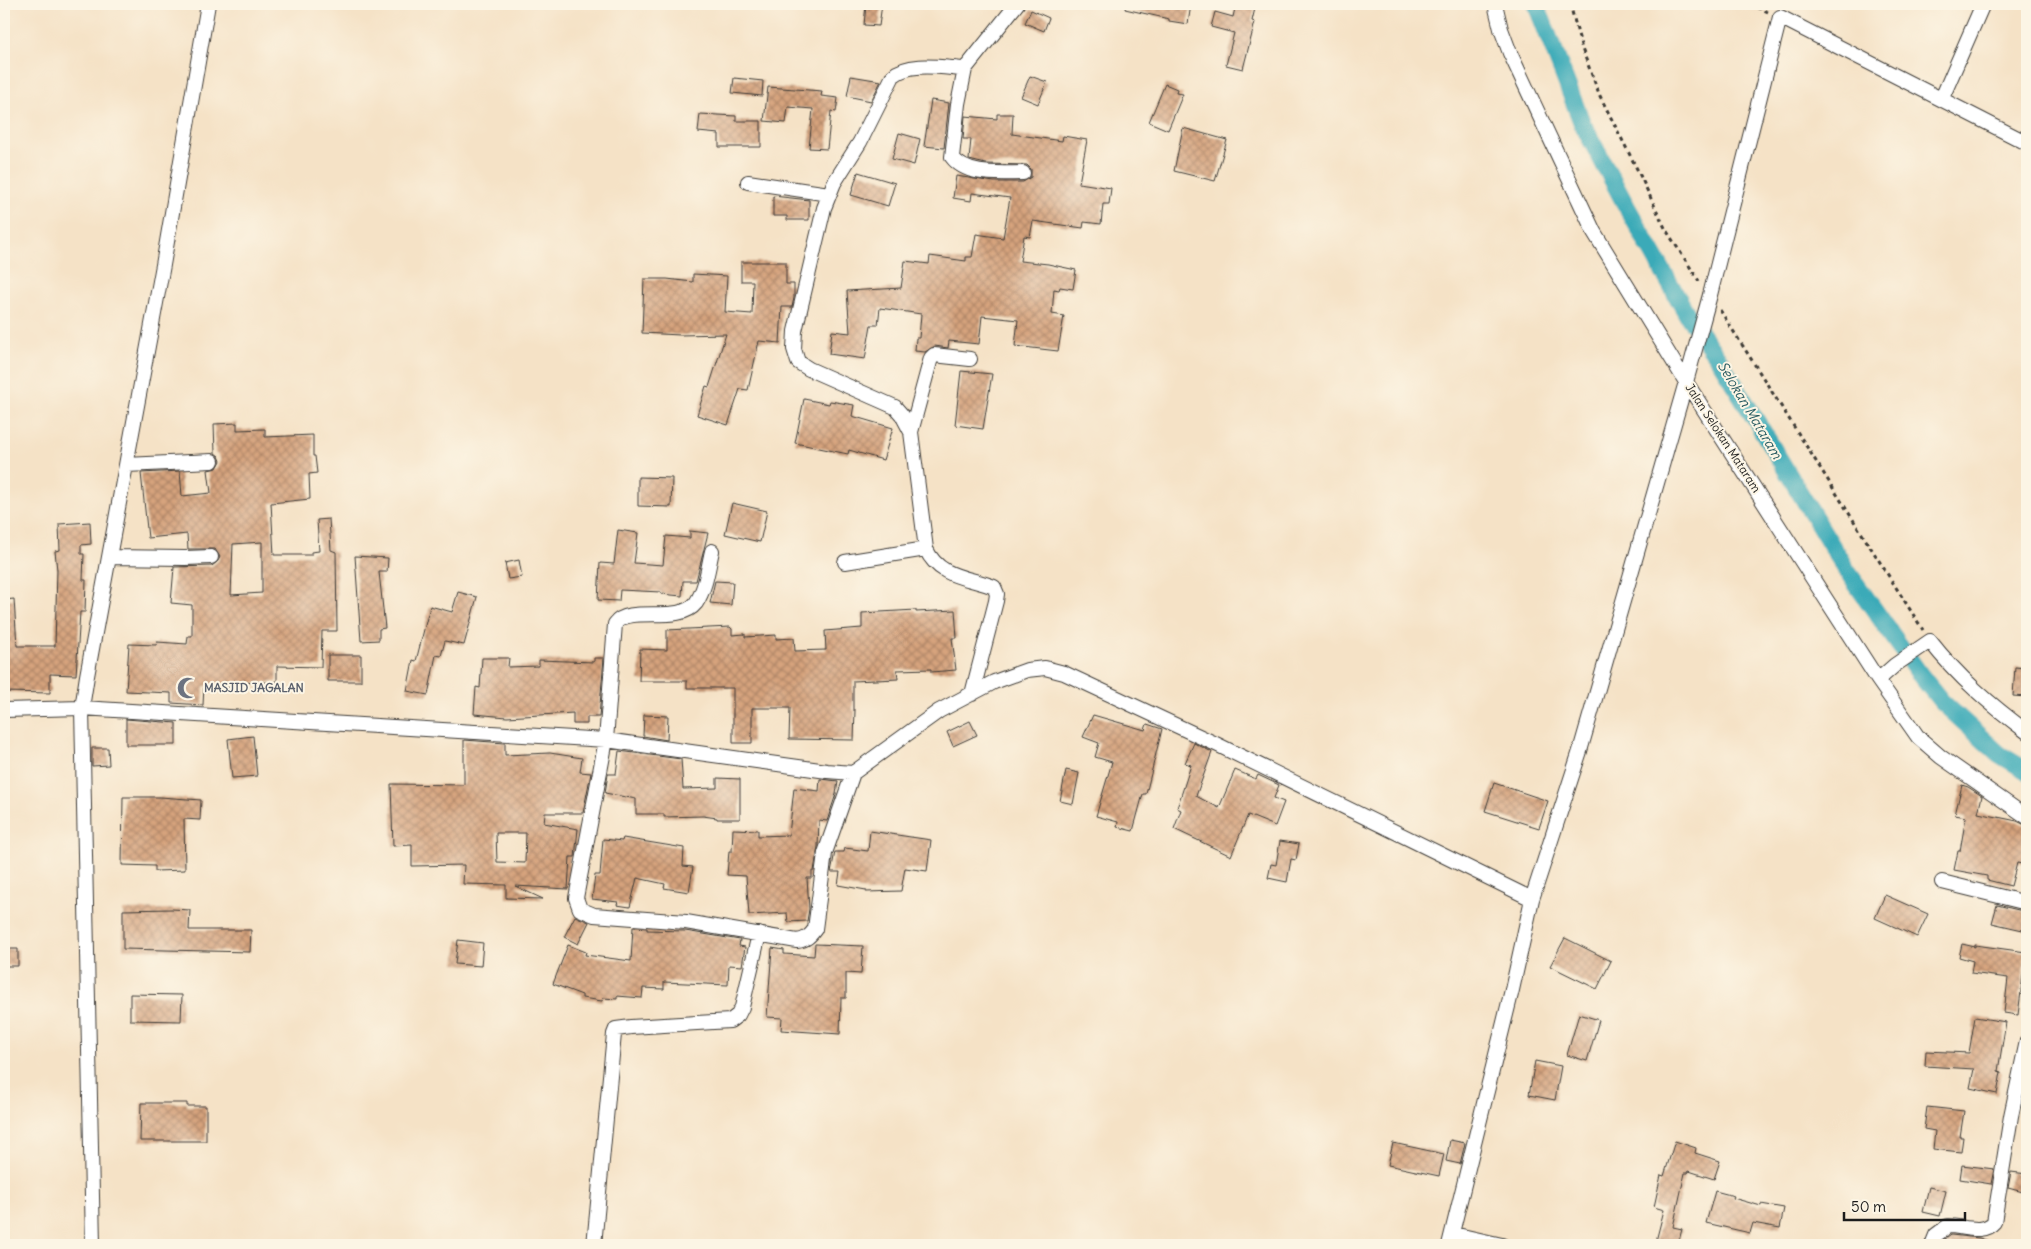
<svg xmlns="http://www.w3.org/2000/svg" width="2031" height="1249" font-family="Delius,sans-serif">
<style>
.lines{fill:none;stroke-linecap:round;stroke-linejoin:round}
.canal{stroke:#3baab8;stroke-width:18}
.building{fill:url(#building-cross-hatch);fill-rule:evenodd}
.street-casing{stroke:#3d3a36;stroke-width:16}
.path{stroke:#3d3a36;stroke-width:3;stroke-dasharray:4 4;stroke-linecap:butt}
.street{stroke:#fff;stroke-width:14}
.labels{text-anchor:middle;stroke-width:4;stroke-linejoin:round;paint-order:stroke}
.street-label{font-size:12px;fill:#1c1c1c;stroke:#fcf5e5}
.worship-label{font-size:12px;font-weight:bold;fill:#5b616d;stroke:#fcf5e5;text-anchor:start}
.water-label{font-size:14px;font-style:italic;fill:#2a5c62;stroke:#fcf5e5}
</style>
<defs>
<pattern id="building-cross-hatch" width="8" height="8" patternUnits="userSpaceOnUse" patternTransform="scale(1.25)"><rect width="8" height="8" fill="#d6a37d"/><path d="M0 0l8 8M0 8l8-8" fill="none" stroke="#ad8466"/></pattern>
</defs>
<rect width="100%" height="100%" fill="#fcf5e5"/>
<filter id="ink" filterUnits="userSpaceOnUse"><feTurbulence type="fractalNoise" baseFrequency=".02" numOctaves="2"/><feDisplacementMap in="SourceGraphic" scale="10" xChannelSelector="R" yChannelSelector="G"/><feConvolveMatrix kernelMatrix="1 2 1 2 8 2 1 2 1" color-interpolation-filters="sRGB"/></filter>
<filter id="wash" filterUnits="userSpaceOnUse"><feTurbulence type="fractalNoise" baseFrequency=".0096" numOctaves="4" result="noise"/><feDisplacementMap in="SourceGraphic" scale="20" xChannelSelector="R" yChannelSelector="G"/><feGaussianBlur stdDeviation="1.12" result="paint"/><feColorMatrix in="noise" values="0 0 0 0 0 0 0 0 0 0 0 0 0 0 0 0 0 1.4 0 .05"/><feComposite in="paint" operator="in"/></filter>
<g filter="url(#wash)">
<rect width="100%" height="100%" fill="#f5e2c6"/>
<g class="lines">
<!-- canal -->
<path class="canal" d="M1536,4L1582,123L1623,200L1688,316L1722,364L1847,571L1921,676L1942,702L1999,754L2027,771"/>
</g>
<g id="blocks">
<!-- building -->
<path class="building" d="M866,4H882L879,26L864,25Z
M1126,4H1191L1188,24L1169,21V19L1125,9Z
M1236,4H1256L1252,21L1255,22L1243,69L1226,65L1234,33L1211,27L1215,12L1233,17Z
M1031,10L1049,18L1044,31L1025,23Z
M851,76L881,81L871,101L847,96Z
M1030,76L1047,82L1038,104L1021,97Z
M734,78L763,81L762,96L732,93Z
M1165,84L1177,89L1176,93L1183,94L1168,130L1149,122Z
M768,87L822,91L821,96L838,98L836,112L831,111L827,149L809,148L813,109L788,107L786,123L764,121Z
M931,100L949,103L944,148L924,146Z
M700,114L736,116V121H761V147H719V134L698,132Z
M997,114H1013L1012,134L1062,141L1063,136L1087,140L1079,183L1111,188L1109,204H1103L1101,224L1084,222L1083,228L1033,221L1030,237L1024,236L1020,261L1048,264L1076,270L1073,289L1060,287L1059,290L1054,289L1052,314L1064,316L1058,351L1015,346L1018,320L982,316L979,344L949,341L948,348L935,346L925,352L915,351L916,338H919L921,314L880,308L878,325H871L865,359L829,354L832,331L850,333L847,291L901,288L905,261L929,264L930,256L966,261V257H972L976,234L1003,238L1010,198L972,193L971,201L953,198L956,176L994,182H1023L1031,177V169L1027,165L986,164L969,160L971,139H963L965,116L997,119Z
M1183,128L1227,140L1215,181L1174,171Z
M899,133L920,139L914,165L892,159Z
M858,172L895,183L888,206L851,195Z
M773,196L809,200V220H787V216H773Z
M741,262H786V284H794V298L792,307H782L780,343L759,341L748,390L740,389L728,425L697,415L706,386L709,387L726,334L680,335L642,333L644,279H667L693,282V274L727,276L725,312L752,314L753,281H741Z
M961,371L992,374L983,429L955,425Z
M804,399L829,404L830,401L854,405L852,416L893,428L883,460L849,450L848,454L795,443Z
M237,423V430L265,429V437L313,435V456H315L317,473L309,474L310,499L271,503L274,555H311V552L319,551L317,520L329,519L331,550L336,552L337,631H322L321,667L277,666V682L230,683V688L204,686L203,705L171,703V693L126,691L129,644L156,645L157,642L187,644L188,636H192V605L171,603L174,567L212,566L218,561L220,557L215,549H188L187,534L148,538L141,473L180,471L182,496L211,493L208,470L217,468L221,461L219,456L215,453L214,424ZM262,542V593L231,595L233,544Z
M638,477L672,478L671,507L638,506Z
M732,503L767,511L760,542L725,534Z
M90,522L91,544L81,545V554H84L83,580H86L85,612H80L76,675L50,674V693L4,692V600L14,599L17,646H55L57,570L55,551L60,550L59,524Z
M618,530L638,533L634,563L663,565L666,536L690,538V531L708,533L696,581H683L682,596L661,594V592L620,590L619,601L598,600L600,563L614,564Z
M355,556L388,558L387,572H379L385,628L379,629V640L361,641Z
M519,560L522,577L508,579L505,563Z
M715,581L733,582L731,605L710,603Z
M458,592L477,597L464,645L445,641L441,656L436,655L428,695L407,691L413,660L416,661L430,606L452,612Z
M916,610V612L955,610L957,638H952L956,670L931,672V669L897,670L898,679L853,681V710H855L854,740L789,739L790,708H752V743H733V688H687V681H639L640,649L667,650V630L730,627L732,629V635L745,634V637L776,635V639L794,638L795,651L826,650L825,631L862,628V613Z
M328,655H361V681H328Z
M482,658H509L508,667L539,666V660L594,662V658H604L599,717H587V724H573V713L507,717L474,714L476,687L480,688Z
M2015,667L2027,668V697L2013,696Z
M644,715L668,716L667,740L643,736Z
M1093,715L1145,730L1147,724L1162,729L1146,794H1143L1133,831L1117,827L1118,822L1096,816L1112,762L1095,757L1099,743L1083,737Z
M126,719L176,723V745H126Z
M970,721L977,735L953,746L947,732Z
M253,736L257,776L232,778L228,739Z
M464,740L505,743V755L550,753L582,758L580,772L591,773L583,813H545L544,823L578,829L575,857H570L568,889L515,886L543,899L506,898V885L463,884L464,865L412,866V845L393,846L391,784L464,785ZM496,833H526L525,863L497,862Z
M1194,743L1212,752L1196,796L1219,808L1235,770L1256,779L1258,775L1279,785L1274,798L1284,802L1275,826L1248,815L1231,856L1174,829L1181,810L1177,808L1191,765L1185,763Z
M92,748H108L109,765L92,766Z
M619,751L681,759L683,789L717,788V778L740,779V819H717V818L703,816L664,817V814H636V799L605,793L608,774H616Z
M1066,770L1079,773L1073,804L1060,801Z
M820,779L838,781L836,794L827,821L819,820L818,847L814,871H812V878H807L809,909L807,921L788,922L787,913L749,915L746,876L727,875L729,851H732L733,829L758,830V836L789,835L794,788L819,791Z
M1494,783L1548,801L1539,828L1485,811Z
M1962,785L1968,787L1982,796L1978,813L2017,821L2027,826V865L2017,863L2011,886L1987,880V876L1954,870L1958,851H1960L1966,817L1955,815Z
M123,797H160L201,800L200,820L184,819L185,870L155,871V866L122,865Z
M870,831L931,840L927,871L905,868L901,891L866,892V890L838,885L840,872H831L835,852H844L845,848L868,851Z
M623,838L684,848L683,866L693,867L689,892L664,888L665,884L637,878L630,907L617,905L618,902L592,899L595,875H600L603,839L622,841Z
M1280,841L1299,844L1296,860L1291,859L1287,882L1268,878L1271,864L1276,865Z
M1885,895L1928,914L1917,937L1875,918Z
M1997,905L2027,912V931L1992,923Z
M172,909L190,910L189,930H251L250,952L123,949V910Z
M575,916L589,922L578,944L564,937Z
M633,927L647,928V930L685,931L740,940L739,946L745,947L742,966L729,965L728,985L664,982V989L643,988L642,998L617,996V999L603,998L602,1001L582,998V995L553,984L568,945L586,952L585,955L631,961Z
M1565,938L1611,961L1597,989L1550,966Z
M458,940L483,943L481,966L455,964Z
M815,944L863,946L861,974L846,973V998H841L840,1034L781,1030L782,1018L767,1017L772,948L784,950V954L814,956Z
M1962,944L1975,947V945L2026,952L2018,1015L2004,1013L2008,978L1971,973L1973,961L1959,957Z
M4,949H18V966H4Z
M130,994L182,995L181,1021L130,1020Z
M1579,1014L1599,1020L1587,1061L1567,1055Z
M1975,1017L2006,1022L1998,1071L2001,1072L1997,1094L1970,1088L1974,1069L1925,1066L1926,1051L1969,1053Z
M1535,1061L1561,1066L1555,1100L1529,1095Z
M141,1103H187V1106H206V1141H140Z
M1927,1107L1964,1111L1960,1137H1963L1961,1152L1933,1149L1935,1131L1924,1129Z
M1450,1140L1465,1143L1460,1164L1446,1161Z
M1675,1141L1696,1148L1695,1153L1720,1161L1714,1179L1689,1171L1688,1173H1685L1673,1227L1682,1229L1678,1245H1655L1664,1210L1654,1207L1661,1175L1664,1176Z
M1393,1143L1444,1154L1439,1176L1388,1165Z
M1962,1165L1994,1169L1991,1184L1960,1179Z
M2011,1172L2027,1174L2023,1192L2008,1188Z
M1929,1187L1946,1191L1940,1216L1923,1212Z
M1715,1191L1734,1196L1733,1198L1761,1206V1204L1784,1208L1780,1228L1753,1223L1750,1233L1706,1223Z
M1951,1235L1979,1238L1993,1242L1992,1245H1941L1943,1241Z"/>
</g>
</g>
<g filter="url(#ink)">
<use href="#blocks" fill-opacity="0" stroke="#3d3a36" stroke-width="1"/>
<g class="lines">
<!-- street casing -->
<g class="street-casing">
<path id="street" d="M208,4L163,265L87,676L82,708L606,740L827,771L853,773L939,711L994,682L1027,670L1045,668L1064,673L1218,745L1532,899
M1495,4L1501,29L1510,53L1594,232L1686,382L1878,680L1918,737L1941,757L2027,817
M965,69L958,104L952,157C967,177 1000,173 1023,173
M1942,98L1983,4
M748,182L829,194
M911,432L931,358L934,355L970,359
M126,465L212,461
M712,551C708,568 706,588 696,603C679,625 629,604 615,624L606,740L576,898L580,909L594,915L686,922L797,941C806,940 810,936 815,929L825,853L853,773
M109,557L185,558L211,557
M845,562L926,549
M1878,680L1895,665L1930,641C1958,677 1991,705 2027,732
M972,694L996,601L997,594L994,587C968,577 939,578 926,549L911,432L902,415L895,407L809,369L798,362L794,349L795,331L824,208L834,183L860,142L893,76C909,61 944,68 965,69L1017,4
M4,710L82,708L93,1245
M1942,882L2027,903
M1453,1234L1502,1245
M594,1245L614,1034L616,1029L631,1027L730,1021L738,1015L742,1007L759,934
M1449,1245L1512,990L1532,899L1580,751L1686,382L1710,295L1780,17L2027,143
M1932,1245L1936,1235L1948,1226C1963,1226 1983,1235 1994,1222L2011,1116L2027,1041"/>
</g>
<!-- path -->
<path class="path" d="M1570,4L1582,49L1600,96L1637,169L1666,230L1699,281
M1750,4L1768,12
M1720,310L1923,630"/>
<!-- street -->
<use href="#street" class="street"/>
</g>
</g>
<!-- icons -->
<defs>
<g id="mosque-bare" transform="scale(1.725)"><path d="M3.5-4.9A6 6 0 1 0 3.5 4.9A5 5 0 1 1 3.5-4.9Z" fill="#6b7280" stroke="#fcf5e5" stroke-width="2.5" paint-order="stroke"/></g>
</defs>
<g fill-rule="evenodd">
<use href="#mosque-bare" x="188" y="688"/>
</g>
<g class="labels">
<!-- street labels -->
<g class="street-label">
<text transform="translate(1723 438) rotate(57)" y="4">Jalan Selokan Mataram</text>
</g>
<!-- worship labels -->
<g class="worship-label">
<text x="204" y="692">MASJID JAGALAN</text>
</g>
<!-- water labels -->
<g class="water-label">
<text transform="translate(1750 410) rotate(59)" y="5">Selokan Mataram</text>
</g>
</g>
<!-- margin -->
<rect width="2031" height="1249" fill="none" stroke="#fcf5e5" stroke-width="20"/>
<!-- scale -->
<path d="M1844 1212v8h121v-8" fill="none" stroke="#1c1c1c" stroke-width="2.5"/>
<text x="1851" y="1212" font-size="15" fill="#1c1c1c" stroke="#fcf5e5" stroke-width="4" paint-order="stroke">50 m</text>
</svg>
